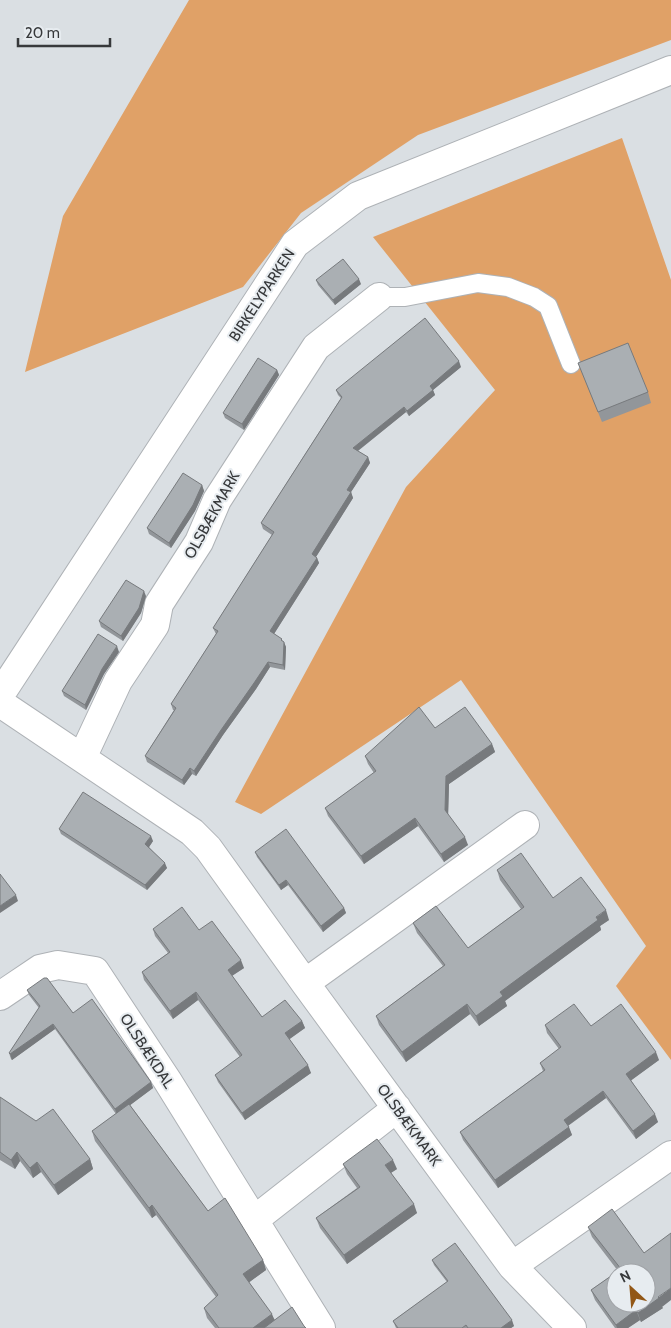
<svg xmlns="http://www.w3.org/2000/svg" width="671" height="1328" font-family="Cabin,sans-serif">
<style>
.green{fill:#e0a167}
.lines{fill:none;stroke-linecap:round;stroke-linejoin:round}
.service-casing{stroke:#aeb2b6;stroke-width:20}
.minor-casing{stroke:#aeb2b6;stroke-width:30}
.service{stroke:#fff;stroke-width:18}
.minor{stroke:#fff;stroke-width:28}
.wall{fill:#92969a}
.shaded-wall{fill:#777a7d}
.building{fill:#aaafb3;stroke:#777a7d;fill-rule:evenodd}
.labels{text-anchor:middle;stroke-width:4;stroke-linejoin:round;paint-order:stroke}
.street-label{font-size:15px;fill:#37393b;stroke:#e7ecf0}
</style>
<rect width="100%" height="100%" fill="#dadfe3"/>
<!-- green -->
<path class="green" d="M189,0H671V40L418,135L301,213L243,287L25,372L63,216Z
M622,138L671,280V1060L616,986L646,946L461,680L261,814L235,802L406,487L495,390L373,237Z"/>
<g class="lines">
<!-- service casing -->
<g class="service-casing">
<path id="service" d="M379,297H405L478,283L508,287L534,297L548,306L571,364"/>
</g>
<!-- minor casing -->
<g class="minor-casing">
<path id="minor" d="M0,695L295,244L358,196L671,70
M0,703L192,832L208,848L305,983L512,1266L572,1328
M82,758L118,681L155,625L159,604L199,542L217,500L316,347L379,297
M305,983L525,825
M0,996L40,969L58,965L95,971L167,1080L321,1328
M254,1220L397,1108
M512,1266L671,1155"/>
</g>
<!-- service -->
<use href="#service" class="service"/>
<!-- minor -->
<use href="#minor" class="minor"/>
</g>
<!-- wall -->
<path class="wall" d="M316,280L361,284L335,305L318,285Z
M578,363L648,392L651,403L602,422Z
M461,367L433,390L435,395L409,416L406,412L358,451L368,457L370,463L351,492L353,498L316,557L317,558L319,563L274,634L283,641L286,647L285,670L270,667L256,689L223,735L196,776L192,774L184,785L147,762L145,756L174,710H173L171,704L216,634L213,628L272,535L263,529L261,523L341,398L338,395L336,390Z
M277,370L279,375L244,430L225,418L223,413Z
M202,485L204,491L195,511L171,548L149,534L147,528Z
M146,596L141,613L123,641L101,627L99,621Z
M119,652L104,674L86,710L64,696L62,691Z
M435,728L492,744L495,752L449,784L448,815L468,845L444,862L418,826L364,864L328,816L325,808L374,773L368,764L365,756Z
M59,829L153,841L149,847L167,868L147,890L61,834Z
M255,852L344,908L346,913L323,932L288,885L281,890L257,857Z
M497,870L553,898L609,920L600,926L601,930L505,1001L507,1006L479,1026L470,1014L406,1062L379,1025L376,1016L443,966L417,933L413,923L468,948L521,909L500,880Z
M153,929L199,930L244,968L232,976L262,1017L302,1021L305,1028L289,1039L311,1073L245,1120L218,1082L215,1075L240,1057L198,1000L173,1019L144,980L142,972L168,953L155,936Z
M27,990L73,1013L151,1082L153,1088L130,1105L208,1211L263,1260L266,1270L249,1282L275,1320L304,1326L306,1328H215L207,1318L204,1308L216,1297L156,1215L152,1218L95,1141L92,1131L116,1114L55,1029L12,1060L11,1059L9,1053L39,1008L29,995Z
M545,1025L591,1026L659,1060L631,1080L658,1122L636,1139L606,1098L568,1126L572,1135L498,1188L463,1140L460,1132L543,1071L540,1063L559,1049L547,1033Z
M0,1097L90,1159L93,1169L58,1195L41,1172L33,1178L20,1161L15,1169L0,1160Z
M343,1164L397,1169L391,1173L417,1213L347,1264L320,1228L316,1218L357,1188L347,1174Z
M588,1227L662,1307L663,1308L641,1322L640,1320L628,1328H615L595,1300L591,1290L618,1271L592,1237Z
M432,1260L514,1326L511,1328H396L393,1321L447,1282L434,1265Z"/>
<!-- shaded-wall -->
<path class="shaded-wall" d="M359,279L361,284L335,305L333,300Z
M459,361L461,367L433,390L435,395L409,416L407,411L430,386Z
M277,370L279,375L244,430L242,424Z
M404,407L406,412L355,453L353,448Z
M368,457L370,463L351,492L353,498L314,560L312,554L347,490Z
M202,485L204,491L195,511L171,548L169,543Z
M317,558L319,563L272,637L270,631Z
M144,591L146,596L141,613L123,641L121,636Z
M284,642L286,647L285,670L283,665Z
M117,646L119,652L104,674L86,710L85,705L102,669Z
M268,662L270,667L256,689L223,735L196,776L194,771L221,730Z
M492,744L495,752L449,784L448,819L445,810L446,776Z
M190,768L192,774L184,785L182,780Z
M415,818L418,826L364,864L361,856Z
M151,836L153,841L147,850L145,844Z
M465,837L468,845L444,862L441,854Z
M165,863L167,868L147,890L145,885Z
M286,880L288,885L281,890L279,885Z
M16,895L18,901L0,913V906Z
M344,908L346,913L323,932L321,926Z
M606,910L609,920L600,926L601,930L505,1001L507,1006L479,1026L476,1016L500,992Z
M241,960L244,968L230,977L228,970Z
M196,992L198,1000L173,1019L170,1011Z
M467,1004L470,1014L406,1062L402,1052Z
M302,1021L305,1028L287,1041L285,1033Z
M53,1024L55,1029L12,1060L10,1054Z
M656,1052L659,1060L629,1082L626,1074Z
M308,1065L311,1073L245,1120L242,1113Z
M151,1082L153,1088L117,1115L115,1109Z
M603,1091L606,1098L566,1127L564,1120Z
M655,1114L658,1122L636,1139L633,1131Z
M569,1127L572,1135L498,1188L495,1180Z
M17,1152L20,1161L15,1169L11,1160Z
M90,1159L93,1169L58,1195L54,1185Z
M393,1160L397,1169L389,1174L385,1165Z
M37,1162L41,1172L33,1178L30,1168Z
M414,1204L417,1213L347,1264L344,1255Z
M152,1205L156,1215L152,1218L149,1208Z
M263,1260L266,1270L247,1284L243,1274Z
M671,1288V1300L662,1307L663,1308L641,1322L638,1313Z
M636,1310L640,1320L628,1328H617L616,1325Z
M272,1314L276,1324L270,1328H253Z
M512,1320L514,1326L511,1328H501Z"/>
<!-- building -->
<path class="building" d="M343,259L359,279L333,300L316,280Z
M425,318L459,361L430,386L433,390L407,411L404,407L353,448L368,457L347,490L351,492L312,554L317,558L270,631L282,639L281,640L284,642L283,665L268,662L254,683L221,730L194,771L190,768L182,780L145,756L176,708L171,704L218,631L213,628L274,532L261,523L342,397L336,390Z
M628,343L648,392L598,412L578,363Z
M258,358L277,370L242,424L223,413Z
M183,473L202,485L193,505L169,543L147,528Z
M126,580L144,591L139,608L121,636L99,621Z
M98,634L117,646L102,669L85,705L62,691Z
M419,707L435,728L465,707L492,744L446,776L445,810L465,837L441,854L415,818L361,856L325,808L376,771L365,756Z
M83,792L151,836L145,844L165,863L145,885L59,829Z
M286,829L344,908L321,926L286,880L279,885L255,852Z
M521,853L553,898L581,877L606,910L596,917L598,920L500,992L503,996L476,1016L467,1004L402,1052L376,1016L445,965L413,923L436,906L468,948L524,907L497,870Z
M0,874L16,895L0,906Z
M182,907L199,930L212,921L241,960L228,970L262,1017L285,1000L302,1021L285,1033L308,1065L242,1113L215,1075L242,1055L196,992L170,1011L142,972L170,952L153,929Z
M44,978H47L73,1013L92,999L151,1082L115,1109L53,1024L10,1054L9,1053L40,1006L27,990Z
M574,1004L591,1026L621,1004L656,1052L626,1074L655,1114L633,1131L603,1091L564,1120L569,1127L495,1180L460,1132L545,1070L540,1063L561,1047L545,1025Z
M0,1097L36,1121L53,1109L90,1159L54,1185L37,1162L30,1168L17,1152L11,1160L0,1152Z
M129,1104L208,1211L225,1198L263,1260L243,1274L272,1314L253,1328H219L204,1308L218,1295L152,1205L149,1208L92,1131Z
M377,1139L393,1160L385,1165L414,1204L344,1255L316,1218L360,1187L343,1164Z
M612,1209L644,1253L671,1233V1288L658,1297L659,1298L638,1313L636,1310L616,1325L591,1290L621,1269L588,1227ZM616,1273H646V1303H616Z
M455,1243L512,1320L501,1328H468L466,1325L462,1328H398L393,1321L448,1281L432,1260Z
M292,1307L304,1326L306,1328H264Z"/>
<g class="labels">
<!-- street labels -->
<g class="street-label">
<text transform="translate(262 295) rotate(-57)" y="5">BIRKELYPARKEN</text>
<text transform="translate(212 515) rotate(-61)" y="5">OLSBÆKMARK</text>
<text transform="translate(147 1051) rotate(57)" y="5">OLSBÆKDAL</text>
<text transform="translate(409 1125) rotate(54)" y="5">OLSBÆKMARK</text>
</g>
</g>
<!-- north arrow -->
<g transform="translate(631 1288) rotate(334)"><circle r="24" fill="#e7ecf0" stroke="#a1a4a8"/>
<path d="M0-4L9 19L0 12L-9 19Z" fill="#925716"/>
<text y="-8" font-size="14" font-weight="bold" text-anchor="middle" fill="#37393b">N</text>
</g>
<!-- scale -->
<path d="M18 38v8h92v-8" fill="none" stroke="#37393b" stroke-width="2.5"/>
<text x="25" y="38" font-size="15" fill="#37393b" stroke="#e7ecf0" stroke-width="4" paint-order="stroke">20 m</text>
</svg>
